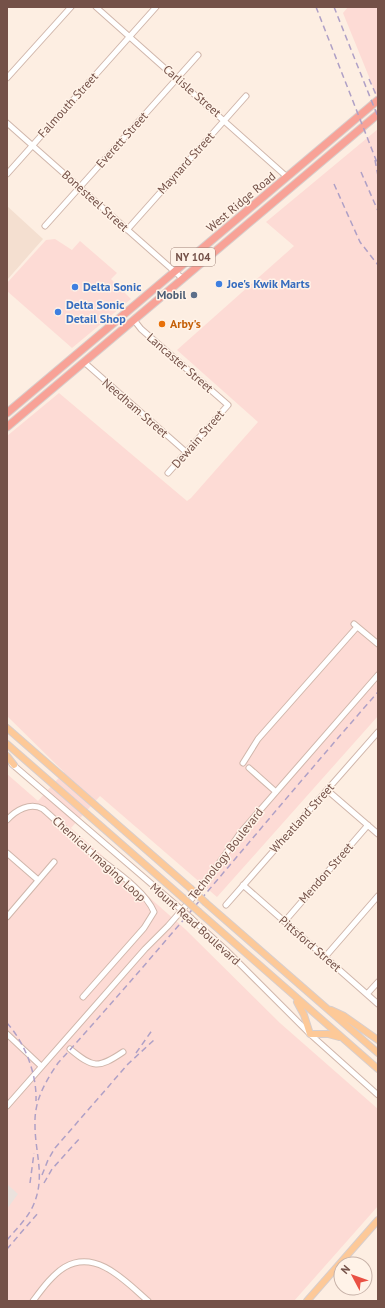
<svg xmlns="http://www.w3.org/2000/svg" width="385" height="1308" font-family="'PT Sans',sans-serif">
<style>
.residential{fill:#f4dfd0}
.commercial{fill:#fddbd5}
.industrial{fill:#ebe2dd}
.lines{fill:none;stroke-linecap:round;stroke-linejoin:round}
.minor-casing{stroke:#d0b6ab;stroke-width:7}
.major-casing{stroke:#d8cecc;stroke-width:8}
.highway-casing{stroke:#d8cecc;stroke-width:9}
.minor{stroke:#fff;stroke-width:5}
.major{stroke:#fdc998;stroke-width:6}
.highway{stroke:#f8a297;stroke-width:7}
.rail{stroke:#afa0c6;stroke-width:1.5;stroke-dasharray:6 4;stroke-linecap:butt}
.minor-bridge-casing{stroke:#d0b6ab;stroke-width:7;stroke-linecap:butt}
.major-bridge-casing{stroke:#d8cecc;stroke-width:8;stroke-linecap:butt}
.minor-bridge{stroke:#fff;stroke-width:5}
.major-bridge{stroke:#fdc998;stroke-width:6}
.shop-dot{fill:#3f7fe0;stroke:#fff3e8;stroke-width:1.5}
.service-dot{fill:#5c6f8a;stroke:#fff3e8;stroke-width:1.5}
.food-dot{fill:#e8710a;stroke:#fff3e8;stroke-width:1.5}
.labels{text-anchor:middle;stroke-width:3;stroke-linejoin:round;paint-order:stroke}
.shield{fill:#fff3e8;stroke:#9e8278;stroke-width:1}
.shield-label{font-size:11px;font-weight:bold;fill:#745148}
.street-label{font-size:12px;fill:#745148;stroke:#fff3e8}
.shop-label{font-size:12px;font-weight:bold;fill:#366cbe;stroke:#fff3e8;text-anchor:start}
.service-label{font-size:12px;font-weight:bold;fill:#4e5e75;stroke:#fff3e8;text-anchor:end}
.food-label{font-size:12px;font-weight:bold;fill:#c56008;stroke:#fff3e8;text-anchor:start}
</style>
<rect width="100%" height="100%" fill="#fdeee2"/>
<!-- residential -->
<path class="residential" d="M7,206L43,239L7,280Z"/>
<!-- commercial -->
<path class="commercial" d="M348,7H378V99L343,13Z
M378,129V716L217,897L100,796L71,828L185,929L280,1023L378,1109V1206L294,1301H7V774L38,801L64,772L7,716V436L59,393L187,501L191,498L258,422L177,350L294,246L266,222Z
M55,239L72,250L80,241L117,273L111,279L131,299L72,348L7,291V283L46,240Z"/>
<!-- industrial -->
<path class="industrial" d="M7,1184L18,1194L7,1209Z"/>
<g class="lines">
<!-- minor casing -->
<g class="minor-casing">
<path id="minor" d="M96,7L287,177
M7,78L71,7
M7,123L183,279
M7,174L156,7
M45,226L198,55
M127,230L246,96
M134,320L141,329L228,405L168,473
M84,362L186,452
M354,624L378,644
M243,763L258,739L357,627
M12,764L176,905
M249,768L276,792
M327,790L378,834
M7,820C16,810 30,802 43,809C58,822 72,836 87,849C106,865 145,889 154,912L144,928L83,997
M7,853L38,880
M243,885L378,1004
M226,905L378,732
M7,917L54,862
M192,919L226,950L310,1034L378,1095
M285,921L368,825
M325,957L378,896
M367,994L378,982
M7,1034L41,1066
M70,1049C93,1068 98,1069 123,1052
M7,1106L145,949L168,926L203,886L241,832L378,675
M33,1301C42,1289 52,1275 65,1267C97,1249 126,1282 148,1301"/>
</g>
<!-- major casing -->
<g class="major-casing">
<path id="major" d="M7,728L190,888
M7,744L182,897
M7,756L14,765
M206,903L378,1053
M199,912L378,1069
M297,1002L304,1015L310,1034H328L339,1037
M331,1010L344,1016L378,1040
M307,1301L378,1220"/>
</g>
<!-- highway casing -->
<g class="highway-casing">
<path id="highway" d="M7,413L378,100
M7,427L378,114"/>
</g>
<!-- minor -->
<use href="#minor" class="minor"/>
<!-- major -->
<use href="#major" class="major"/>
<!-- highway -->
<use href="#highway" class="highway"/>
<!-- rail -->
<path class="rail" d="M316,7L378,165
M334,7L378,117
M369,79L378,99
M375,160L378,176
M361,172L378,211
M334,184L360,242L378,265
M7,1023C25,1043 37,1074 36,1101
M136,1053L153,1029
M42,1175L48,1160L55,1148L128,1064L154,1040
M30,1183L34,1153
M44,1183L52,1169L80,1138
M7,1240C16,1229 27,1219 33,1206C46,1177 35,1154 35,1125C34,1101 45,1082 58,1063C168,942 270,815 378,692
M7,1249L38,1213"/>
<!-- minor-bridge casing -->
<g class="minor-bridge-casing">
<path id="minor-bridge" d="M176,905L192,919"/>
</g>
<!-- major-bridge casing -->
<g class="major-bridge-casing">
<path id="major-bridge" d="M190,888L206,903
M182,897L199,912"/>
</g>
<!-- minor-bridge -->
<use href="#minor-bridge" class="minor-bridge"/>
<!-- major-bridge -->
<use href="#major-bridge" class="major-bridge"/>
</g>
<!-- markers -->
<g class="shop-dot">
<circle cx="219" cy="284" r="4"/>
<circle cx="75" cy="287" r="4"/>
<circle cx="58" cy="312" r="4"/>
</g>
<circle class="service-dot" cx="194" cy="295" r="4"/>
<circle class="food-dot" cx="162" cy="324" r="4"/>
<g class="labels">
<!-- shield labels -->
<rect class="shield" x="171" y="248" width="44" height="18" rx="3"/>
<g class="shield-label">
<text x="193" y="261">NY 104</text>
</g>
<!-- street labels -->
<g class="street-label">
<text transform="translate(192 91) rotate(41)" y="4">Carlisle Street</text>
<text transform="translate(68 105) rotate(-48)" y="4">Falmouth Street</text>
<text transform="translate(122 140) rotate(-48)" y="4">Everett Street</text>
<text transform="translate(186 163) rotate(-48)" y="4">Maynard Street</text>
<text transform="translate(95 201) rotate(42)" y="4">Bonesteel Street</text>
<text transform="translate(241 202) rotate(-40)" y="4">West Ridge Road</text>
<text transform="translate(180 363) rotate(41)" y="4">Lancaster Street</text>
<text transform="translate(135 408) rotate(41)" y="4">Needham Street</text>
<text transform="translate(198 439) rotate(-49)" y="4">Dewain Street</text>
<text transform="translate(302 818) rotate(-48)" y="4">Wheatland Street</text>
<text transform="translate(226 854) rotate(-52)" y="4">Technology Boulevard</text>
<text transform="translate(99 859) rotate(42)" y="4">Chemical Imaging Loop</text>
<text transform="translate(326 873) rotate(-49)" y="4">Mendon Street</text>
<text transform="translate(195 924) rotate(42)" y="4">Mount Read Boulevard</text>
<text transform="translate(310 944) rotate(41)" y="4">Pittsford Street</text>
</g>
<!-- shop labels -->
<g class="shop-label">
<text x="227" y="288">Joe's Kwik Marts</text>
<text x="83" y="291">Delta Sonic</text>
<text x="66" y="309">Delta Sonic<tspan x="66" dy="14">Detail Shop</tspan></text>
</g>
<!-- service labels -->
<g class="service-label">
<text x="186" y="299">Mobil</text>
</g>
<!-- food labels -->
<g class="food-label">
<text x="170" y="328">Arby's</text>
</g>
</g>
<!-- border -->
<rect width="385" height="1308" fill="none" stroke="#745148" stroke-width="16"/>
<!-- north arrow -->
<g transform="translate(353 1276) rotate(311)"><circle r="19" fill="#fff3e8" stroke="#c7b2a8"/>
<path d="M0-3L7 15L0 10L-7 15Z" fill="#e95144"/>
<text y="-6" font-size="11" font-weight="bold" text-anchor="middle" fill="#745148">N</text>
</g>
</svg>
